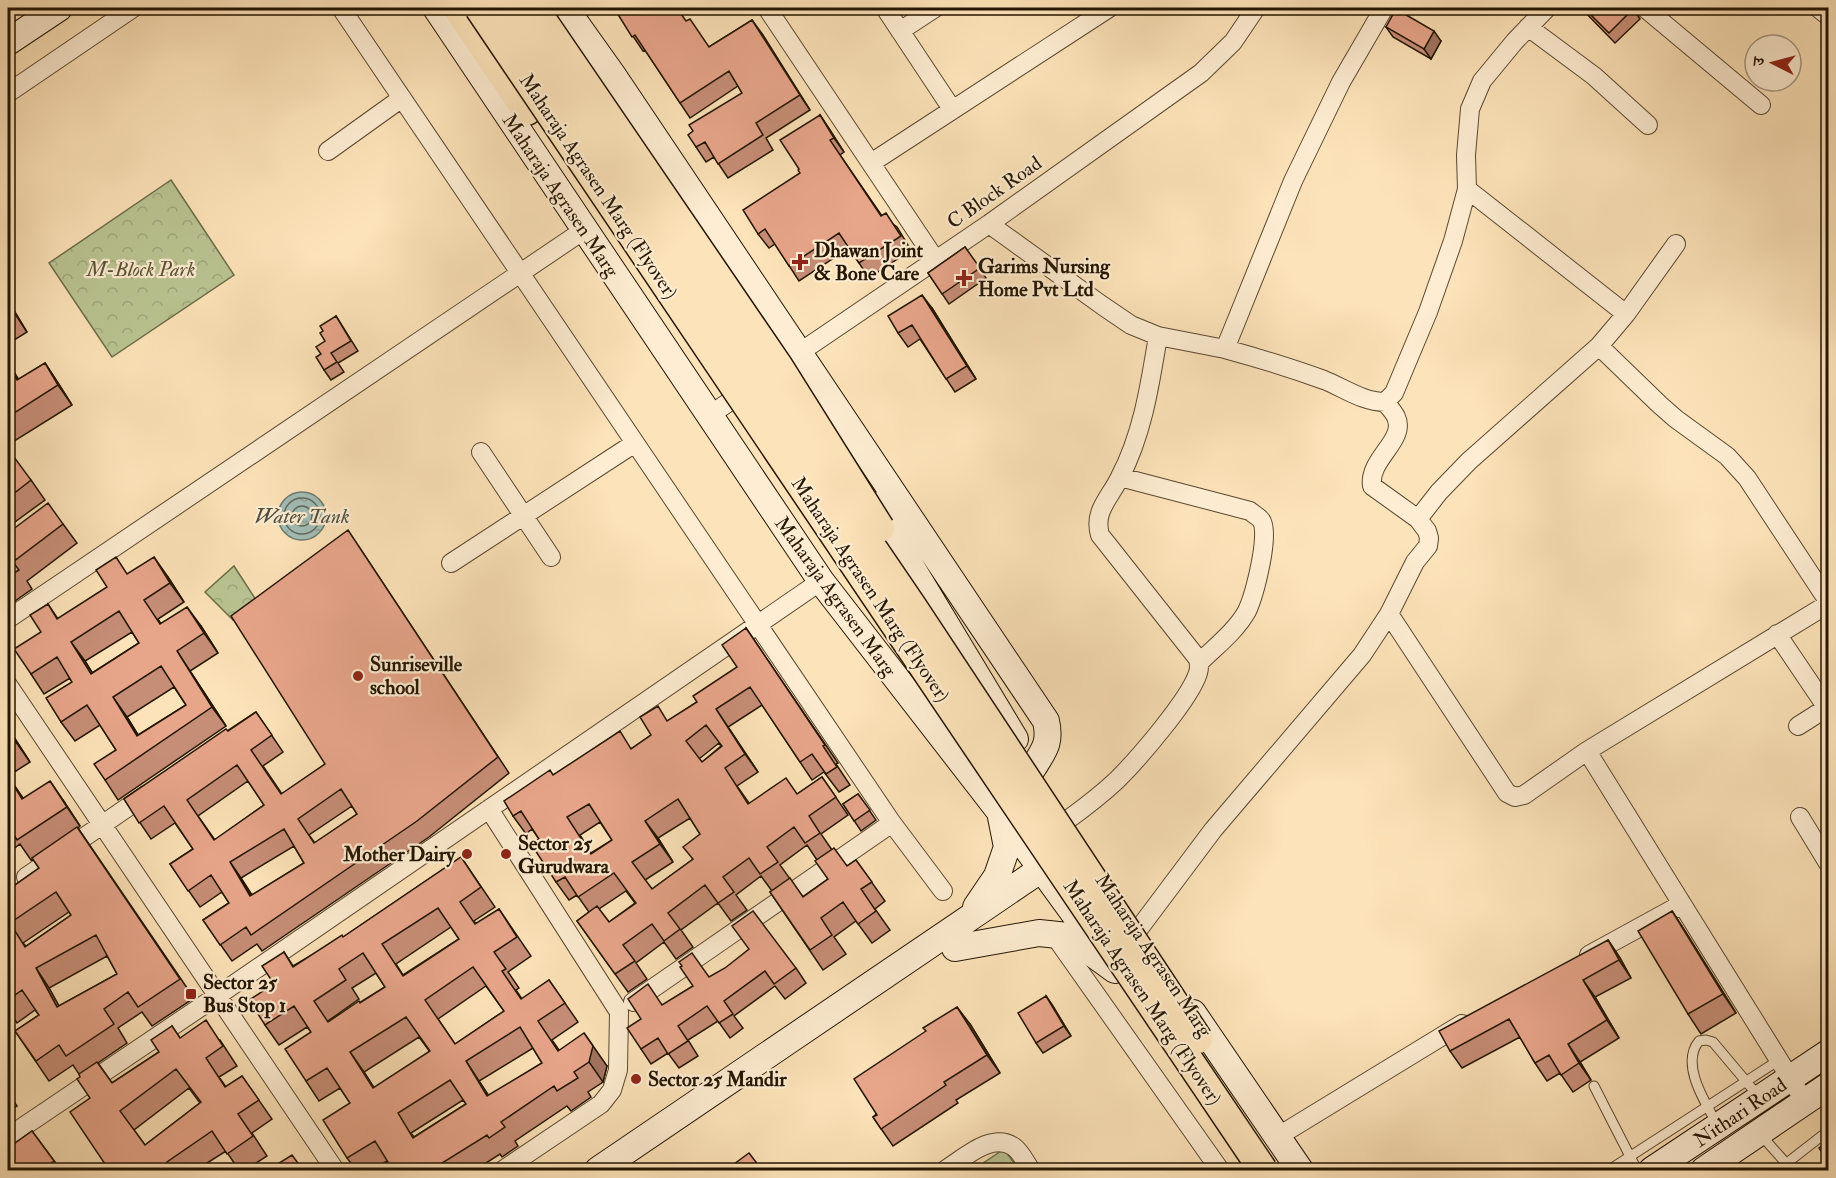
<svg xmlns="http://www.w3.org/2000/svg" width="1836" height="1178" font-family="'IM FELL Double Pica','Noto Serif Devanagari',serif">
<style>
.forest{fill:url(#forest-crowns);stroke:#6e6d4a;stroke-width:1.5}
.water{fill:url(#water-ripples);stroke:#6f7a6f;stroke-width:1.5}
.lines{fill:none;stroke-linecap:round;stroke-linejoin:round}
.shore{stroke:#62695c;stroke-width:1.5}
.lane-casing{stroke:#5a4830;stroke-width:11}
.street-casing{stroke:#5a4830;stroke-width:20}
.secondary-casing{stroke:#231502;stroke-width:28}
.primary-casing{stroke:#231502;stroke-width:31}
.lane{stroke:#feedd2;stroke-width:9}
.street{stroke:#feedd2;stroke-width:18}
.secondary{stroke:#feedd2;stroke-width:26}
.primary{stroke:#fde3b9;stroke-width:28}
.primary-bridge-casing{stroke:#231502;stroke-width:31;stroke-linecap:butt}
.primary-bridge{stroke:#fde3b9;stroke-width:28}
.wall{fill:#c78e77;stroke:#231502;stroke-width:1.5;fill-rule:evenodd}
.shaded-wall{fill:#a27461;stroke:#231502;stroke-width:1.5}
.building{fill:#e7a58a;stroke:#231502;stroke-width:1.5;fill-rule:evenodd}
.poi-dot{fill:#8f2418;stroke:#feedd2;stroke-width:2}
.labels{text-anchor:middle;stroke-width:4.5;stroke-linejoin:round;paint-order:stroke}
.street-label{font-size:20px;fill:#231502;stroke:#feedd2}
.poi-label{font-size:20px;font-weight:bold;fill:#231502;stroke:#feedd2;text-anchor:start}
.park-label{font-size:20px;font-style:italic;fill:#585335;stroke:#feedd2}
.water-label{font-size:21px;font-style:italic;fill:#4f5041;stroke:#feedd2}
</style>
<defs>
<pattern id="forest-crowns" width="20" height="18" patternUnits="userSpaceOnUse" patternTransform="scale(1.5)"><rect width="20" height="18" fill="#bac593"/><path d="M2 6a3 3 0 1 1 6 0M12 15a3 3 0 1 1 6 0" fill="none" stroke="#a0a87d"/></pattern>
<pattern id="water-ripples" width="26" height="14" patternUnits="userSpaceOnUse" patternTransform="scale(1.5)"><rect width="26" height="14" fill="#a1bdb7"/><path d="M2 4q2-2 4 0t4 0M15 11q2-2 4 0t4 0" fill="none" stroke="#8aa29c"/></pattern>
</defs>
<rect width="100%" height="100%" fill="#fde3b9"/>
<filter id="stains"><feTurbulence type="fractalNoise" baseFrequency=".00333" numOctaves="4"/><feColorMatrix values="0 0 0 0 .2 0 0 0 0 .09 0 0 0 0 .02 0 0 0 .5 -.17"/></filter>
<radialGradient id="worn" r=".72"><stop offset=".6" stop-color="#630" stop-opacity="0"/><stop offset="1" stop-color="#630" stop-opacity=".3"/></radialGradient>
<!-- forest -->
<path class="forest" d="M171,180L234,275L112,357L49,263Z
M234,566L258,603L233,620L205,592Z
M1004,1149L1019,1170H973Z"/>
<!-- water -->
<path class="water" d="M278 516a24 24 0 1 1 48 0a24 24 0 1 1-48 0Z"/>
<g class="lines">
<!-- shore -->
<path class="shore" d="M284 516a18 18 0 1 1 36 0a18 18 0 1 1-36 0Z
M292 516a10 10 0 1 1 20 0a10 10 0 1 1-20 0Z"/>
<!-- lane casing -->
<g class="lane-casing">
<path id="lane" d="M1594,1086L1637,1170
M1717,1124C1705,1102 1680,1064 1699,1041L1706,1040L1713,1042L1760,1098
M1761,1135L1792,1170
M1609,1170L1779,1060
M1778,1170L1828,1131"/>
</g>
<!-- street casing -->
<g class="street-casing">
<path id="street" d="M341,8L892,823L943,891
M767,8L935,259
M885,8L952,109
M1645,8L1761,105
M1818,8L1828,16
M1528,27L1594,76L1648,125
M900,31L935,8
M8,93L133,8
M328,151L402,98
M871,163L1109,8
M1467,189L1626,314
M989,224L1103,306L1131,325L1158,336L1225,349L1293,181L1341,82L1384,8
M1599,346L1660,405L1676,419L1727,456L1747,478L1828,601
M1225,349C1258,358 1291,368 1324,380C1344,388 1363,402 1385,402L1394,393L1428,312L1453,241L1467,189L1466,155L1470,109L1482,81L1515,41L1547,8
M790,359L989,224L1201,73L1233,42L1256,8
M710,415L748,389
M481,452L551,557
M1120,477L1250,511C1253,514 1259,517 1261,520C1271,533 1254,596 1247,611C1236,631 1215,647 1199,663
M1418,519L1439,492L1469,461L1599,346L1626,314L1676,244
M451,563L635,443
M1389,614L1507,793L1515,797L1524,795L1587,751L1828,604
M8,619L584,230
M1777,634L1827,708
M8,685L335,1170
M1798,726L1828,707
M1587,751L1805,1102
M489,809L619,1012L618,1070L612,1090L601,1104L503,1170
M1800,817L1828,863
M1066,821C1084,808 1101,795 1117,780C1138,759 1190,699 1198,673C1200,667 1199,664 1198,659L1100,535C1093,511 1110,498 1120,477C1143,433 1150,384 1158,336
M26,877L147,794
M1138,930L1213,830L1362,655L1389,614L1415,562L1428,546L1429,538L1427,531L1418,519L1372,486C1368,459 1407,440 1396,417C1394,412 1388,406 1385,402
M1054,935L1220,1170
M1589,955L1682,904
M633,1002L892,823
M8,1137L217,996L821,581
M1277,1137L1462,1024
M945,1170C963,1159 992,1131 1014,1147C1021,1152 1026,1163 1031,1170"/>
</g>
<!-- secondary casing -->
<g class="secondary-casing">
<path id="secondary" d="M436,8L821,581L1000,812L1094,941
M565,8L612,74L1046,721C1051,743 1044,750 1033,768
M8,42L59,8
M874,505L1015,739
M976,907L997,876L1007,847L1001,817
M955,948L1039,933L1068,936L1115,970
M1193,1013L1300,1170
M598,1170L1040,870
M1652,1170L1828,1053
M1704,1170L1828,1086"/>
</g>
<!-- primary casing -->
<g class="primary-casing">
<path id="primary" d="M457,8L527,111"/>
</g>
<!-- lane -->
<use href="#lane" class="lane"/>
<!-- street -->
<use href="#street" class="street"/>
<!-- secondary -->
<use href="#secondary" class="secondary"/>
<!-- primary -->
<use href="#primary" class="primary"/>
<!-- primary-bridge casing -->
<g class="primary-bridge-casing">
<path id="primary-bridge" d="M479,8L1263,1170
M505,8L912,606L1198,1039
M534,8L779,367L880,528"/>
</g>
<!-- primary-bridge -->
<use href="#primary-bridge" class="primary-bridge"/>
</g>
<!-- wall -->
<path class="wall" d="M614,8L686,21L709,47L752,20L810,110L766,138L773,150L728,178L714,157L706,162L696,147L693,131L742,93L738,86L690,118L645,50L643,51Z
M1436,8H1452L1449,14Z
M1581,8H1635L1634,10L1640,19L1615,43Z
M1386,27L1441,41L1431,59L1393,37Z
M820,115L844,152L840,155L882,216L897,227L911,250L869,278L849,248L799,281L775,244L769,248L758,234L800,173L799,169Z
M965,247L986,278L949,304L928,273Z
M8,302L27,332L8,344Z
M932,308L976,379L955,392L920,339L908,347L898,333Z
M336,316L358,351L338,363L344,372L331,380L324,370L321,354L325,341L323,331Z
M8,362L18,380L45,363L58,383L72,405L8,445Z
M8,455L31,480L45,500L8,527Z
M63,524L77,543L27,581L32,589L15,601L8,592V533Z
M359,547L509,773L429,837L262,951L257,944L232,961L203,920L229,903L222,892L200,907L170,864L193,849L175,823L151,839L124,799L256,712L283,752L263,766L282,794L325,764ZM248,781L264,805L215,840L198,816ZM352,806L357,814L315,843L309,835ZM294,846L304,863L252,895L241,878Z
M128,574L168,577L184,602L158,619L161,624L201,626L218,653L190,671L226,726L118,800L105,780L116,750L100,725L75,741L61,722L72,682L70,678L44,694L31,674L48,604L58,619ZM132,632L139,643L92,673L85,661ZM174,687L186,705L138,735L127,717Z
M746,628L838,763L836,764L850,785L839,792L824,772L812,780L762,705L728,727L758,772L737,786L749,803L797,794L822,777L848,815L821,834L832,850L847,866L856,860L885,901L875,909L890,930L872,943L856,921L834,937L846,954L823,970L770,892L772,891L761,876L736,895L747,910L731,921L718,903L681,930L693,947L676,959L664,942L636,963L647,979L628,992L577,921L589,912L577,895L569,900L556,882L539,839L532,829L526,834L513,816L553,775L632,748L651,735L668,721L697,702L737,667ZM719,743L721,746L702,762L699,759ZM690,818L700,834L692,860L652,889L645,880L673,862L658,838ZM600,822L612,840L591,853L580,835ZM807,845L817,860L828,879L803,897L780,865ZM626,891L635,903L609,922L599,909Z
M8,728L30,762L8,776L23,798L63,800L80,826L78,828L194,998L152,1026L142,1012L118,1028L127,1043L98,1063L112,1083L159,1052L172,1026L180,1038L220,1040L237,1066L219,1077L226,1087L242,1076L272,1119L252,1133L267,1156L245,1170H239L226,1151L196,1170H109L90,1098L79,1074L73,1065L49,1081L15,1031L39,1015L35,1010L17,1023L8,1009V890L39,868L33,859L31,860L20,844L8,853ZM69,912L71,915L26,946L23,943ZM107,956L117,974L59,1006L49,988ZM189,1088L200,1103L145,1145L134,1130Z
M858,794L876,820L861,831L843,804Z
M461,857L495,907L474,921L476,924L499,909L531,956L508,972L519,988L516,990L522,999L549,980L578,1022L552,1040L559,1050L607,1066L603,1082L588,1092L591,1097L571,1111L567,1106L515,1141L518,1146L502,1157L500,1154L475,1170H374L387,1161L373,1170H356L347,1158L350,1103L340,1088L319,1101L306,1081L311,1032L307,1027L279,1045L265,1025L274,984L284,952L293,966L343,937ZM451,927L459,939L403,975L396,964ZM376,973L385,987L328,1022V1021L359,999L352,988ZM486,986L504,1011L455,1044L438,1019ZM419,1037L430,1052L374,1088L364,1072ZM533,1048L542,1063L489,1096L479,1081ZM463,1100L466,1104L414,1137L411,1133Z
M1672,911L1685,931L1736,1013L1701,1034L1688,1014Z
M1608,940L1620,958L1631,978L1595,997L1619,1038L1580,1062L1591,1080L1573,1092L1560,1073L1547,1081L1535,1063L1520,1037L1462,1068L1450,1051Z
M796,968L806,983L785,999L775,986L734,1016L743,1028L730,1038L718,1021L688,1040L698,1056L679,1068L668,1053L651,1064L641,1049L663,1005L693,986L709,977Z
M1046,996L1071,1036L1043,1053L1036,1043Z
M970,1024L1000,1073L956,1100L958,1103L893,1146L873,1117Z
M8,1093L17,1106L8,1112Z
M32,1131L61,1170H8L11,1146Z"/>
<!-- shaded-wall -->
<path class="shaded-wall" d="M1445,8H1452L1449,14Z
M752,20L763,35L810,110L800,95Z
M1434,31L1441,41L1431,59L1424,49Z
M820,115L830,130L844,152L834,138Z
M922,295L932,308L976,379L967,366Z
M8,302L15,312L27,332L14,312Z
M8,362L31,400L8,365Z
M45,363L58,383L72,405L58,385Z
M154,557L168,577L184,602L170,583Z
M187,607L201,626L218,653L204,633Z
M71,642L85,661L105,693L91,674Z
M177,651L190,671L226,726L212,707Z
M113,697L127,717L148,751L137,736Z
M716,709L758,772L745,754Z
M8,728L17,742L30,762L16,742Z
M50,781L63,800L80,826L67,807Z
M645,821L658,838L673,862L660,844Z
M230,862L241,878L262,912L250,896Z
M1672,911L1685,931L1736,1013L1723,994Z
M1608,940L1620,958L1631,978L1619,960Z
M36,968L49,988L70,1026L57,1007Z
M1583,980L1595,997L1619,1038L1607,1020Z
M1046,996L1053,1006L1071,1036L1064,1026Z
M957,1007L970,1024L1000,1073L987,1055Z
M584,1033L607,1066L603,1082L589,1062Z
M1568,1044L1580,1062L1591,1080L1579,1063Z
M350,1052L364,1072L387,1108L373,1088Z
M466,1061L479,1081L501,1116L487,1096Z"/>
<!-- building -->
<path class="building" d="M614,8H677L686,21L690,19L709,47L752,20L800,95L756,123L763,135L718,164L705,142L696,147L688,135L693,131L689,125L742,93L729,71L680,103L635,35L632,37Z
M1584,8H1632L1633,9L1609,33Z
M1396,9L1434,31L1424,49L1386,27Z
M820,115L834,138L830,140L881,216L886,213L901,236L859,263L839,233L789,266L765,229L758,234L743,210L800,173L798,170L799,169L780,140Z
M965,247L980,268L942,294L928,273Z
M922,295L967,366L946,379L912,325L898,333L888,316Z
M8,303L14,312L8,316Z
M336,316L351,341L331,353L337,362L324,370L316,357L321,354L316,347L325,341L320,333L323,331L320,326Z
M45,363L58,385L8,417V365L17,380Z
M11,453L31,480L8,498V455Z
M48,503L63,524L13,562L19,570L8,577V533Z
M348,530L498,757L417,821L251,935L246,927L220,945L203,920L229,903L211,875L188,891L170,864L193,849L164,806L139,823L124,799L226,729L228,731L256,712L272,735L251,750L281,794L325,764L231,616ZM237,765L264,805L214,840L187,800ZM341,789L357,814L314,843L298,819ZM284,829L304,863L250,896L230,862Z
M116,557L127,574L154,557L170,583L144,600L160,624L187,607L204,633L177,651L212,707L105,780L94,764L116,750L87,705L61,722L46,698L72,682L57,657L31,674L14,649L41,632L30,615L48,604L57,619L107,587L96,570ZM119,611L139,643L91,674L71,642ZM161,666L186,705L137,736L113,697Z
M746,628L825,745L823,746L837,767L826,774L812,754L800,762L750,687L716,709L745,754L725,768L748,804L786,778L797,794L822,777L836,797L809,816L820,833L805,843L794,827L767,847L778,862L760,874L749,858L723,877L734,892L718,903L705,885L668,913L680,929L664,941L652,924L623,945L635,961L615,974L577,921L597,906L609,922L636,903L614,873L578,897L565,877L556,882L531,844L539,839L521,811L513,816L504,801L550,770L553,775L620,731L631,749L651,735L640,717L658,706L667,721L697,702L693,696L737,667L722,645ZM706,725L722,746L702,762L686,741ZM678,799L700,834L683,847L693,859L652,889L632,862L660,844L645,821ZM589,804L612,840L591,854L567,817Z
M8,729L16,742L8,748Z
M8,776L22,799L50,781L67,807L17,840L8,825Z
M858,794L870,810L854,821L843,804Z
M77,827L180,979L138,1007L128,992L104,1009L114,1024L66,1056L59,1045L36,1061L15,1031L39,1015L22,990L8,1000V890L39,868L32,858ZM56,892L71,915L25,947L10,923ZM96,935L117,974L57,1007L36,968Z
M834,848L847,866L856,860L872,882L861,889L876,911L858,924L843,902L821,918L832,935L810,950L770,892L790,878L803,897L828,879L815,861Z
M461,857L481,887L460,902L475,924L499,909L517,937L494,952L506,969L502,971L521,999L549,980L565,1003L538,1021L558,1051L584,1033L593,1046L589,1062L574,1072L578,1078L557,1091L554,1086L501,1122L505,1127L489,1138L487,1135L431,1170H374L388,1162L375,1141L347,1158L323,1120L350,1103L327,1068L306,1081L285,1049L311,1032L294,1006L265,1025L249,1000L274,984L262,966L284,952L293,967L342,935L343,937ZM438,908L459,939L403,976L382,944ZM363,953L385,987L360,1003L359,1001L328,1022L314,1001L346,980L339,969ZM473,967L504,1011L455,1044L425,1000ZM406,1017L430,1051L373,1088L350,1052ZM520,1027L542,1063L487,1096L466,1061ZM450,1080L466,1104L413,1138L398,1113Z
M753,911L796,968L774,984L765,971L724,1001L733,1014L719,1023L707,1006L678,1026L688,1041L668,1054L658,1038L641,1049L627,1028L641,1019L628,999L648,984L662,1005L693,986L680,967L682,966L679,962L692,953L709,977L725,968L749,949L732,926Z
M1672,911L1723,994L1688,1014L1638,931Z
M1608,940L1619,960L1583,980L1607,1020L1568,1044L1579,1063L1561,1075L1549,1055L1535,1063L1509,1019L1450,1051L1439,1031Z
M1046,996L1064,1026L1036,1043L1018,1013Z
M957,1007L987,1055L944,1082L946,1085L881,1129L873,1117L877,1115L854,1079L926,1031L923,1028Z
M206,1020L223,1046L206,1058L225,1087L242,1076L259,1100L238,1114L253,1136L227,1154L212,1131L167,1162L172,1170H109L70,1112L90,1098L77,1079L80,1077L79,1074L97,1062L112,1083L159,1052L151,1040L172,1026L180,1038ZM176,1069L201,1102L145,1145L120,1111Z
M32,1131L54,1161L41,1170H8V1141L11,1146Z
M1828,1142V1162L1819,1148Z
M749,1153L762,1170H726Z
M292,1155L303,1170H268Z"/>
<!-- markers -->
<g class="poi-dot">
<path d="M797 253h6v6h6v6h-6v6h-6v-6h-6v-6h6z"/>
<path d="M961 269h6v6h6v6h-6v6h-6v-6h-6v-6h6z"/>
<circle cx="358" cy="676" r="6"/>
<circle cx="467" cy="854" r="6"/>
<circle cx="506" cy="854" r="6"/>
<rect x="185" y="988" width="12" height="12" rx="3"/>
<circle cx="636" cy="1079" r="6"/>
</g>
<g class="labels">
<!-- street labels -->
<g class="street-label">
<text transform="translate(599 186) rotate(56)" y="7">Maharaja Agrasen Marg (Flyover)</text>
<text transform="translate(994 192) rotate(-35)" y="7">C Block Road</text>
<text transform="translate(561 195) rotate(56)" y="7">Maharaja Agrasen Marg</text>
<text transform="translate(871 589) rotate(56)" y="7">Maharaja Agrasen Marg (Flyover)</text>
<text transform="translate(836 596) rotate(54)" y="7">Maharaja Agrasen Marg</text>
<text transform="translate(1154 955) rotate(56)" y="7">Maharaja Agrasen Marg</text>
<text transform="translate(1143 992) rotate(56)" y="7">Maharaja Agrasen Marg (Flyover)</text>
<text transform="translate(1740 1112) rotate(-34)" y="7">Nithari Road</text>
</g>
<!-- poi labels -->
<g class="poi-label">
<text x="814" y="257">Dhawan Joint<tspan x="814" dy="23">&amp; Bone Care</tspan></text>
<text x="978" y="273">Garims Nursing<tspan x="978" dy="23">Home Pvt Ltd</tspan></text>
<text x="370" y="671">Sunriseville<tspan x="370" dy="23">school</tspan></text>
<text x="518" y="850">Sector 25<tspan x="518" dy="23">Gurudwara</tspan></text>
<text x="455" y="861" text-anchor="end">Mother Dairy</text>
<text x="203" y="989">Sector 25<tspan x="203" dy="23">Bus Stop 1</tspan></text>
<text x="648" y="1086">Sector 25 Mandir</text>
</g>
<!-- park labels -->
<g class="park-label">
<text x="141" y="276">M-Block Park</text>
</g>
<!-- water labels -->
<g class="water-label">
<text x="302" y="523">Water Tank</text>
</g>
</g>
<!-- margin -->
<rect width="1836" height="1178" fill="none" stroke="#fde3b9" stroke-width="30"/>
<rect x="9" y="9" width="1818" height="1160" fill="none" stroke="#231502" stroke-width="3"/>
<rect x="15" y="15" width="1806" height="1148" fill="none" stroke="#231502" stroke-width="1.5"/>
<!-- north arrow -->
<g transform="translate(1773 63) rotate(276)"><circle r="28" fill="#feedd2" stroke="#a6977f" stroke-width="1.5"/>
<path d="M0-4.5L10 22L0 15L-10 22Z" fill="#8f2418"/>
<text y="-9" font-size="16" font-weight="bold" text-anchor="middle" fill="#231502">उ</text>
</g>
<rect width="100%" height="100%" filter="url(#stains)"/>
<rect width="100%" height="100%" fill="url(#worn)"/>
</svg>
